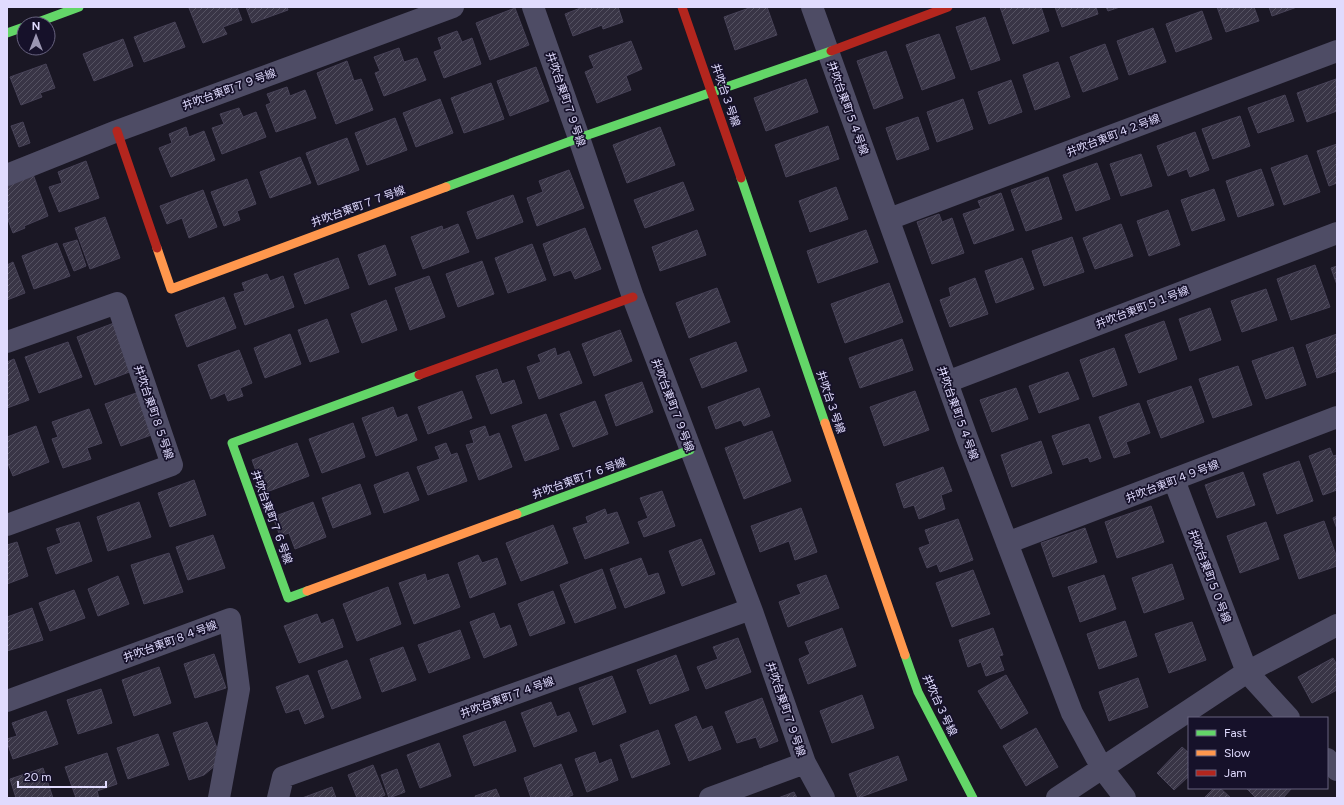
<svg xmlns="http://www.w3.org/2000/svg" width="1344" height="805" font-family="Figtree,'Noto Sans JP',sans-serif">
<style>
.building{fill:url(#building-hatch);stroke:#474257}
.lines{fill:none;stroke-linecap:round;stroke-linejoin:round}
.street{stroke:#4e4c65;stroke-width:22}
.fast{stroke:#63d668;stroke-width:9}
.slow{stroke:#ff974d;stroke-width:9}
.jam{stroke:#b3261e;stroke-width:9}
.labels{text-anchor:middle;stroke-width:3.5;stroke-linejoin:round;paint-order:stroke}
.street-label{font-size:11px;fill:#e0dbfe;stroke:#16112a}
</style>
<defs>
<pattern id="building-hatch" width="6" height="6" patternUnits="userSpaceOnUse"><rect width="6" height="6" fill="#393546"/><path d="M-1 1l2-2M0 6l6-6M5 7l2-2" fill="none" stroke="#555262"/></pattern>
</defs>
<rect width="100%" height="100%" fill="#1a1724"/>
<!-- building -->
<path class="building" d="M192,7H237L242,20L223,27L227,34L203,43L189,8Z
M246,7H287L288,10L252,23Z
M583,7H618L623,22L603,29L602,25L573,36L565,14Z
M752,7H767L777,35L735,50L724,17Z
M1000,7H1041L1049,31L1013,44Z
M1055,7H1096L1098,14L1062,27Z
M1106,7H1120L1108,11Z
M1217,7H1254L1259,21L1226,32Z
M1269,7H1297L1272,16Z
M515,8L529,45L490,60L476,23Z
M1202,11L1212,39L1176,52L1166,24Z
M985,17L1000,60L971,70L956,27Z
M175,22L185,47L144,62L134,37Z
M1153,28L1166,62L1129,75L1117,41Z
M457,31L462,42L472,38L481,64L444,78L434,52L442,49L438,38Z
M939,34L955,78L922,90L906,45Z
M123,39L133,66L94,81L83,54Z
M631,41L642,69L626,76L631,90L597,103L585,72L594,68L589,56Z
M1105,44L1118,79L1083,92L1070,57Z
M399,48L404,62L417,58L426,80L384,96L375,73L380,71L374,57Z
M886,51L903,98L874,109L857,61Z
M347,61L354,81L361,79L373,110L336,124L317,73Z
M1058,62L1070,97L1035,110L1023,75Z
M46,64L55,88L40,93L42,97L21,105L10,77Z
M536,67L549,101L510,116L497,81Z
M806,79L818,112L766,131L754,98Z
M1336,79L1337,111L1307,122L1297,93Z
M1011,80L1022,112L989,124L978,92Z
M491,83L504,119L464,133L451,98Z
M287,87L290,96L305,90L316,118L276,132L266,105L271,103L267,94Z
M1285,95L1294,121L1258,133L1248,108Z
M440,99L453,133L416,147L403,113Z
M963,99L973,129L937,142L927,112Z
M239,108L243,117L256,112L266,137L222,154L212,128L224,124L220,114Z
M1240,116L1250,146L1213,159L1202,129Z
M918,117L929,149L897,160L886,128Z
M395,118L407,150L367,165L355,133Z
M23,122L30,143L19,147L11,126Z
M828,126L839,159L786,177L775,145Z
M186,127L189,137L204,131L215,160L171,177L159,148L172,143L169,134Z
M660,127L675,165L627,183L613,145Z
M1195,132L1209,170L1190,177L1187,169L1168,176L1157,146Z
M347,138L359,170L318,185L306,153Z
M1337,144V183L1329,186L1317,151Z
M1141,154L1152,186L1121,196L1110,164Z
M1307,155L1320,192L1284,205L1271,168Z
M300,157L311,183L270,198L260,172Z
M86,161L99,198L59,212L49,187L62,183L58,172Z
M1097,163L1110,199L1076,211L1063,175Z
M1261,169L1274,205L1238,217L1226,181Z
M569,170L584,208L537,226L527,198L543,192L539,181Z
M33,174L48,216L24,226L25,228L13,233L7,217V183Z
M1048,177L1062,219L1026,231L1011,190Z
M247,179L256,204L237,211L240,220L224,226L211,192Z
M683,182L694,210L645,228L634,200Z
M836,187L848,219L810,232L799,201Z
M1214,189L1225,220L1192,231L1181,200Z
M203,190L217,227L189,238L182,218L167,224L160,206Z
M1001,193L1014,230L974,244L963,214L981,208L978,201Z
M513,195L523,222L477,239L467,212Z
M1168,210L1180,245L1149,256L1137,221Z
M939,214L942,222L952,218L964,253L932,264L917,222Z
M105,217L120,258L90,269L75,228Z
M458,224L469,252L423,269L411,237L442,226L443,230Z
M1121,224L1133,256L1095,269L1083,238Z
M585,228L601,269L575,279L571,270L554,276L543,244Z
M697,230L706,255L660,271L652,247Z
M866,230L878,262L818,283L807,251Z
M1072,237L1084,272L1044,286L1032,251Z
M77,240L86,266L74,271L63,244Z
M57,243L70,276L34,289L22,256Z
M532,244L546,280L508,293L495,258Z
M385,245L396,275L369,285L358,255Z
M338,258L349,288L305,304L294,274Z
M1022,258L1034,289L996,303L985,271Z
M482,261L494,294L458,307L446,274Z
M13,262L25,293L7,300V265Z
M1315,265L1330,307L1291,320L1277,279Z
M1337,266V285L1331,268Z
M267,274L270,281L283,276L294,307L245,325L234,294L245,291L242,283Z
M429,276L445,317L410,330L395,288Z
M975,278L988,314L950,327L940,300L951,296L949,288Z
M889,283L903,322L845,343L831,304Z
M717,288L730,322L689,338L676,303Z
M1266,289L1277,320L1242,332L1231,301Z
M224,297L236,328L187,347L175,315Z
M386,300L397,330L362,343L351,314Z
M1210,308L1221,340L1190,351L1179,319Z
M327,319L339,352L310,362L298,330Z
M1164,321L1177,359L1139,373L1125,335Z
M114,323L132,371L95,385L77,337Z
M620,330L632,361L594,376L582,344Z
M290,334L301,364L265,378L254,348Z
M1337,334V371L1317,378L1306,345Z
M902,339L913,370L860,388L849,358Z
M68,342L82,377L39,393L25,357Z
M736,342L747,371L702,388L690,359Z
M1293,347L1306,385L1266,399L1252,361Z
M555,348L557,356L569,351L582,383L539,399L527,367L541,362L538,355Z
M1114,348L1127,385L1093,397L1080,360Z
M239,350L252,383L240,388L243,396L228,401L225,393L211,399L198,365Z
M14,359L29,400L7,408V362Z
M1238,366L1252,405L1213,418L1199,379Z
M497,369L502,384L514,380L522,403L491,414L476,376Z
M1068,372L1079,399L1039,413L1029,386Z
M642,382L653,412L616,426L605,395Z
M1191,386L1204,422L1161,438L1147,401Z
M759,388L770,416L744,426L741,420L716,429L708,407Z
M1016,388L1028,419L992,432L980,400Z
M462,391L472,418L428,434L418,407Z
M915,391L929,430L884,446L870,407Z
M139,392L154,434L121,446L105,404Z
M595,401L608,434L573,447L560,414Z
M1139,403L1150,433L1126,442L1130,453L1114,458L1099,417Z
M393,407L397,418L407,414L417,440L376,456L362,418Z
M89,409L102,443L87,448L91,459L63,468L52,439L58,437L52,422Z
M546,414L559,449L525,461L512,426Z
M353,423L365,457L322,473L309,439Z
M1089,424L1101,458L1090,462L1088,457L1063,465L1052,436Z
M36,426L49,462L13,476L7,461V437Z
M485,426L489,437L499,433L512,467L479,480L466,445L474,443L470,431Z
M772,431L791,481L744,499L725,448Z
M1041,441L1052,473L1012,487L1001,455Z
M297,443L309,476L264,493L252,460Z
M446,443L451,455L457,453L467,481L428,495L417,467L440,459L435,447Z
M1330,448L1333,456L1337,455V490L1323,495L1309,456Z
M1299,461L1313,501L1277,514L1263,474Z
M943,467L952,491L941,495L945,509L919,519L914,505L904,508L896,484Z
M408,472L419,500L384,513L374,485Z
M1243,472L1255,505L1217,518L1205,485Z
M194,480L206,515L170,527L158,493Z
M360,484L371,514L333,528L322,498Z
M662,491L675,526L644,537L638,522L648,518L640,498Z
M139,502L151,537L108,551L97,517Z
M313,502L326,537L295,549L289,533L280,536L273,517Z
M1151,506L1164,542L1117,558L1105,522Z
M801,508L817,552L795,560L789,541L760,552L751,526Z
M605,509L607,515L617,512L629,543L585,559L573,528L588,523L586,517Z
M1337,516V529L1333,518Z
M958,519L973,560L940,572L937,564L927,568L919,548L930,544L925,530Z
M1324,521L1337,558V566L1299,579L1284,535Z
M79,522L92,561L56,574L47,548L61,543L56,529Z
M1266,522L1279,559L1240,573L1227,536Z
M553,525L568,563L521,581L506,543Z
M1085,528L1097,562L1053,577L1041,543Z
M213,535L225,568L188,580L176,547Z
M701,539L715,574L682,586L669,551Z
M17,542L28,576L7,584V545Z
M169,553L183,592L144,604L131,565Z
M478,555L482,563L497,558L506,584L470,598L458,563Z
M641,558L648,576L658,573L665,593L625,608L610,569Z
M1172,564L1184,599L1144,613L1132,578Z
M602,569L616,608L575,623L560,585Z
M973,570L990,614L952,627L936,583Z
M425,574L427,581L448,574L460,607L414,624L399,583Z
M826,575L839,608L788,627L779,602L801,594L797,585Z
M1104,575L1116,609L1080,622L1068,587Z
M118,576L129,604L98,616L88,589Z
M388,587L401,624L357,641L343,604Z
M74,590L85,618L50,631L39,603Z
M553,591L565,623L530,636L518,604Z
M32,608L43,640L7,651V617Z
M494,613L500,629L510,625L517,645L484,658L470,622Z
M317,614L321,624L333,619L343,647L299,663L284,626Z
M1125,621L1137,656L1099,669L1087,634Z
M1192,622L1206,660L1169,673L1155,634Z
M842,628L856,666L808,684L799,659L810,654L805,642Z
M993,628L1003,655L999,656L1004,670L986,676L981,662L968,667L959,640Z
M460,630L470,658L429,673L418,645Z
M738,638L751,672L706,689L697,667L718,659L713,647Z
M403,647L416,680L382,692L370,659Z
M214,654L226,688L195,698L184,664Z
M676,655L689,690L650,704L637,670Z
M1333,658L1337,665V690L1312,703L1298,677Z
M347,660L361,698L332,709L318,671Z
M159,667L171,703L134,716L122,680Z
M308,675L324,717L305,724L299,709L286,713L276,687Z
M1006,675L1028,713L1001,729L978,691Z
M612,676L626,712L593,725L579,688Z
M1138,678L1148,707L1109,721L1099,692Z
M101,689L112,723L78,734L67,700Z
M862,695L874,728L832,743L820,711Z
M762,698L778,741L760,748L756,737L737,743L725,712Z
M551,702L557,717L569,712L577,731L534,747L521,713Z
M46,711L58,744L13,759L7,742V739L17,736L12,723Z
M696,716L702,730L712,726L721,749L689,761L675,725Z
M505,721L516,751L474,766L463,736Z
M207,722L218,751L216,765L204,775L189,780L173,733Z
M1036,728L1058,767L1026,786L1003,746Z
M658,730L670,764L632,778L620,745Z
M158,734L169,765L128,779L117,748Z
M439,743L451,776L420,788L407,755Z
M1182,747L1189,753V776L1174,790L1157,773Z
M595,752L599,764L611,759L618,780L587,792L575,759Z
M107,753L117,784L97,791L99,798H76L65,767Z
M898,756L907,780L858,798L849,774Z
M561,764L573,795L564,798H531L524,778Z
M373,765L385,795L378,798H357L348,775Z
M43,768L53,798H16L10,779Z
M397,769L405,792L389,798L381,775Z
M332,787L336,798H302Z
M1214,788H1220L1231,798H1204Z
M1246,788H1292L1283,798H1256Z
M496,789L500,798H476L475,796Z
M794,792L797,798H778Z"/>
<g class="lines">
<!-- street -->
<path class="street" d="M533,7L579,138L633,297L753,614L805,763L824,798
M812,7L967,438L1072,713L1102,768L1125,798
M7,175L117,131L453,7
M889,219L1337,51
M7,342L117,303L172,465L7,525
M947,382L1337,233
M1174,480L1247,672L1289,718
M1007,543L1337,417
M7,701L230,619L239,689L219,798
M1327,759L1337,770
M278,798L283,777L751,609
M710,798L805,763
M1057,798L1247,672L1337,625"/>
<!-- fast -->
<path class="fast" d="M33,24L79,7
M7,33L24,27
M741,178L825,423
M446,187L579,138L831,51
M517,514L690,450
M307,591L288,598L232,443L419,375
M905,655L918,692L973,798"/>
<!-- slow -->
<path class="slow" d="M157,248L171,289L446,187
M825,423L905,655
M307,591L517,514"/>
<!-- jam -->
<path class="jam" d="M682,7L741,178
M831,51L948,7
M117,131L157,248
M419,375L633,297"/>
</g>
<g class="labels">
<!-- street labels -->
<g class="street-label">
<text transform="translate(229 89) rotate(-20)" y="4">井吹台東町７９号線</text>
<text transform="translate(726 95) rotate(71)" y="4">井吹台３号線</text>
<text transform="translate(566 99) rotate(71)" y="4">井吹台東町７９号線</text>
<text transform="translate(848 108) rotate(70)" y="4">井吹台東町５４号線</text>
<text transform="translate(1113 135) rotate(-21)" y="4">井吹台東町４２号線</text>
<text transform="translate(358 206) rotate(-20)" y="4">井吹台東町７７号線</text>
<text transform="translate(1142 307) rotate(-21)" y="4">井吹台東町５１号線</text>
<text transform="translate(831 402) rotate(71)" y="4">井吹台３号線</text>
<text transform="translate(673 405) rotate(69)" y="4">井吹台東町７９号線</text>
<text transform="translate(154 412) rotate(71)" y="4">井吹台東町８５号線</text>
<text transform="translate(958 413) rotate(70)" y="4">井吹台東町５４号線</text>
<text transform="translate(579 478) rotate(-20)" y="4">井吹台東町７６号線</text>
<text transform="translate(1172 481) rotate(-21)" y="4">井吹台東町４９号線</text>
<text transform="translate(272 517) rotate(70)" y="4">井吹台東町７６号線</text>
<text transform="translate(1210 576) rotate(69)" y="4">井吹台東町５０号線</text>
<text transform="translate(170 641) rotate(-20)" y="4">井吹台東町８４号線</text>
<text transform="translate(507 697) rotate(-20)" y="4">井吹台東町７４号線</text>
<text transform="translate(940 705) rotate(65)" y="4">井吹台３号線</text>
<text transform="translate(786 709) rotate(71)" y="4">井吹台東町７９号線</text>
</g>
</g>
<!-- border -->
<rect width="1344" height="805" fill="none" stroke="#e0dbfe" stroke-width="16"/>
<!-- legend -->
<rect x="1188" y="717" width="140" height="72" fill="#16112a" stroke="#67627f"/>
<rect x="1196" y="730" width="20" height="6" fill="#63d668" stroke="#67627f"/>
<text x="1224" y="737" font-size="12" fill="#e0dbfe">Fast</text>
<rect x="1196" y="750" width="20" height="6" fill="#ff974d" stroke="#67627f"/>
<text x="1224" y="757" font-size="12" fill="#e0dbfe">Slow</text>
<rect x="1196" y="770" width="20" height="6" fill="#b3261e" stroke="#67627f"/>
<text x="1224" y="777" font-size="12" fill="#e0dbfe">Jam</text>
<!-- north arrow -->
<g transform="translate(36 36)"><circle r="19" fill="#16112a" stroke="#67627f"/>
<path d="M0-3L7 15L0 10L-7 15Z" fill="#9b96b2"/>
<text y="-6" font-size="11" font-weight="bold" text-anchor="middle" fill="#e0dbfe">N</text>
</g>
<!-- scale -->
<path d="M18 781v6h88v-6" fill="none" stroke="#e0dbfe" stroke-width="2"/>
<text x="24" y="781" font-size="12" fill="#e0dbfe" stroke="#16112a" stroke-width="3" paint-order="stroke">20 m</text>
</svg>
